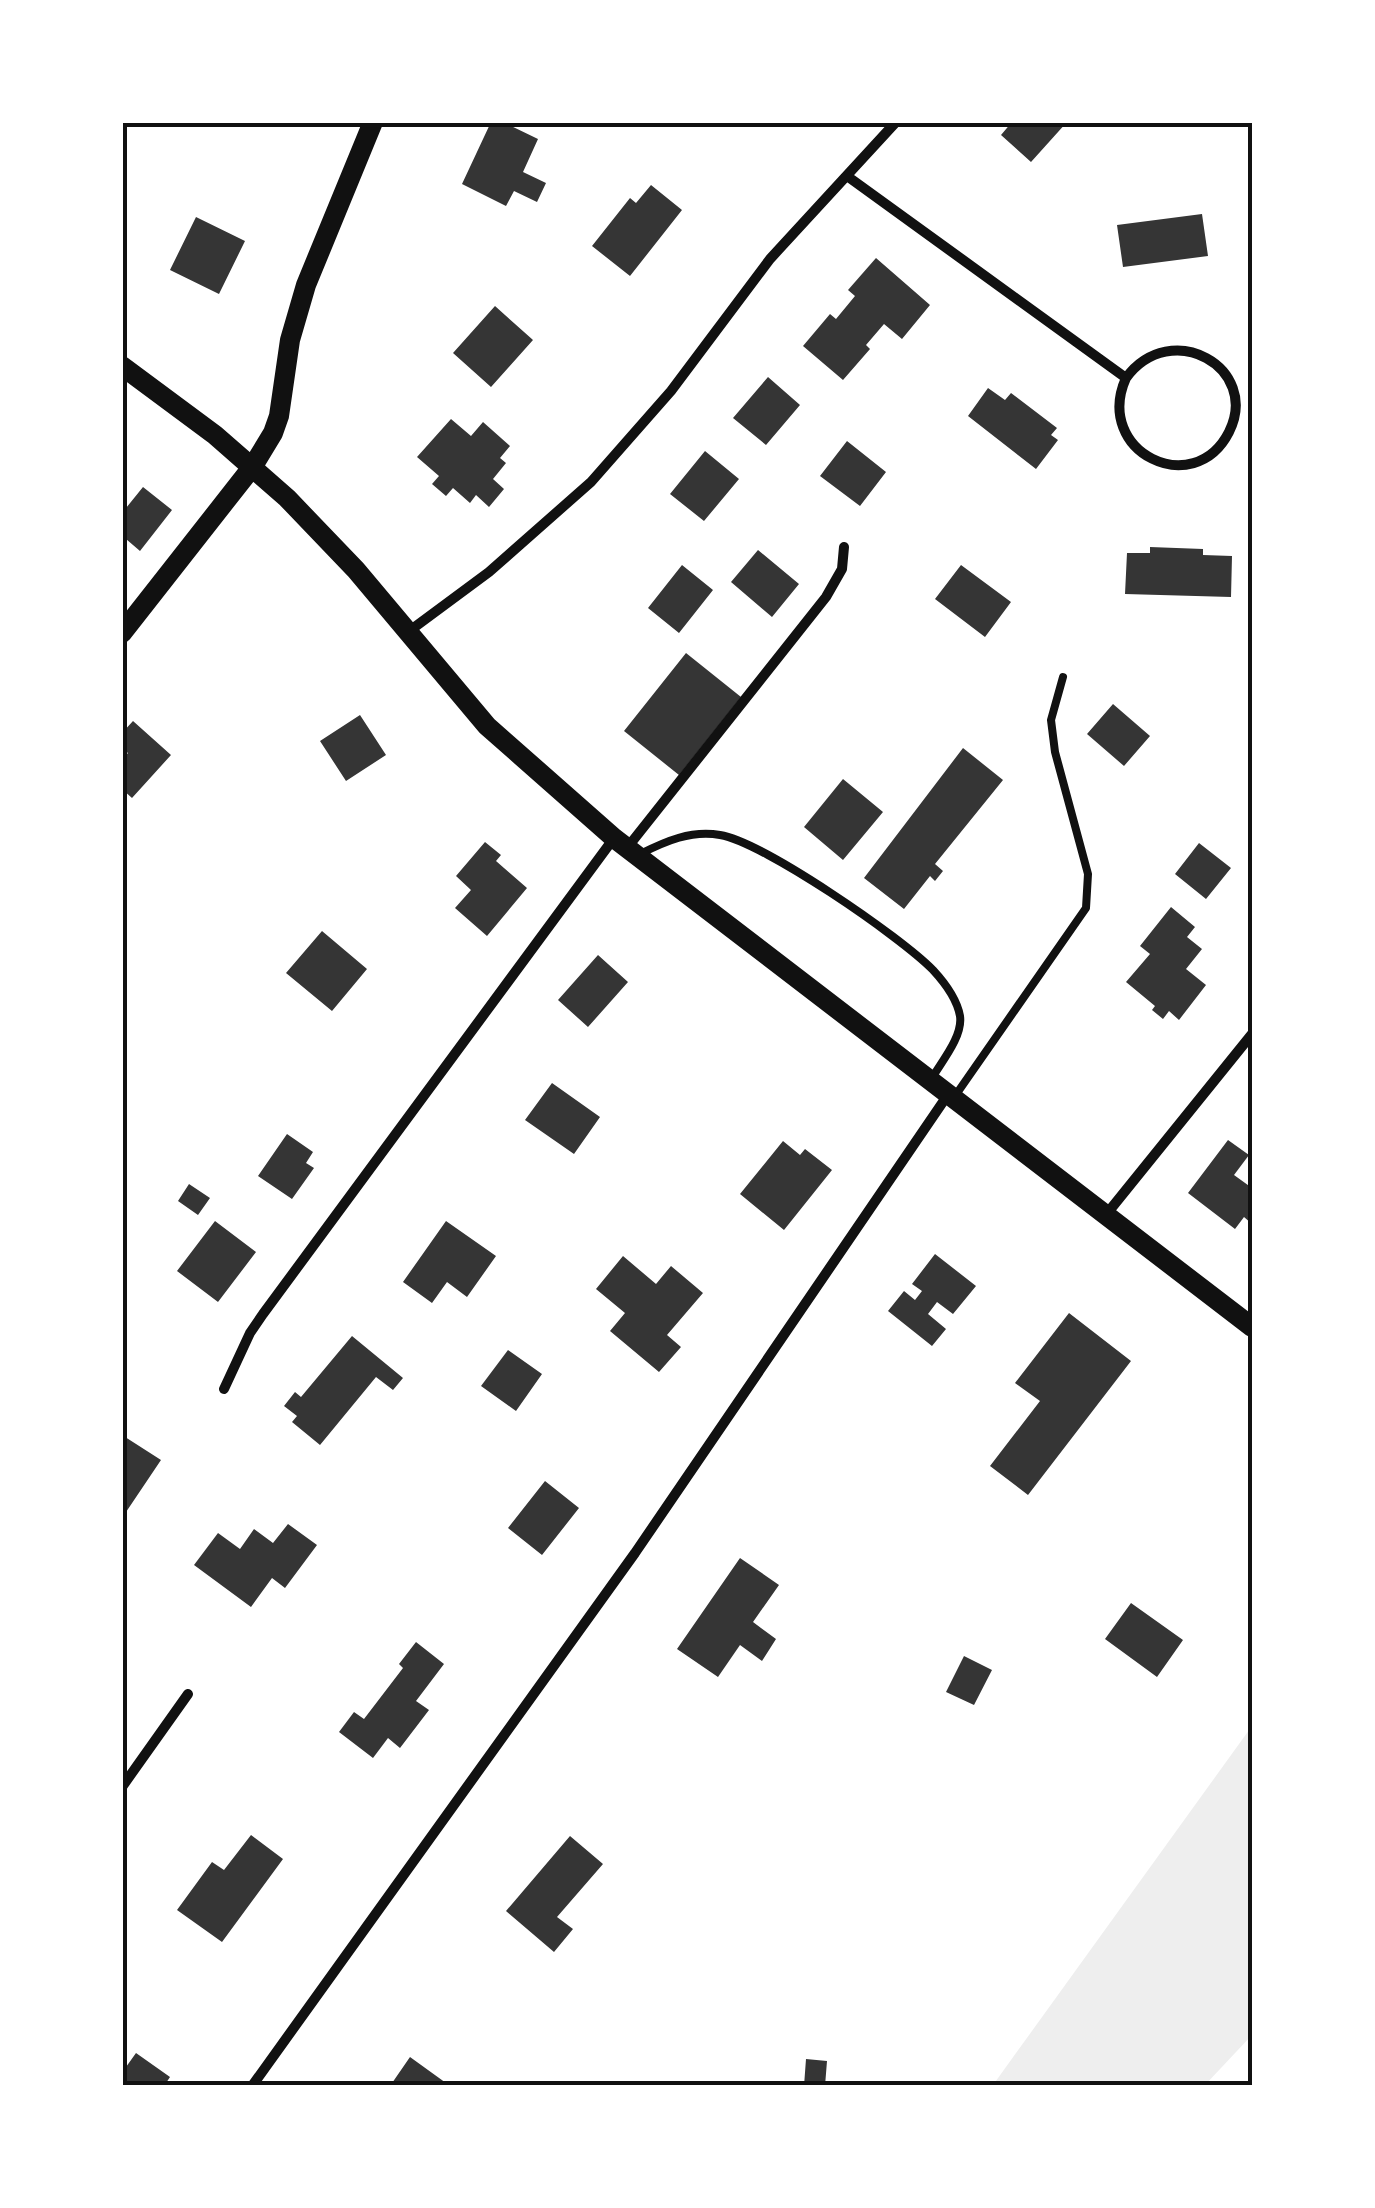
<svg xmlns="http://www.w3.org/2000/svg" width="1375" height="2208" font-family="'Alegreya Sans',sans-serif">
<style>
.green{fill:#eee}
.building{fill:#353535}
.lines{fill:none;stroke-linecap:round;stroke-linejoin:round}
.service{stroke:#111;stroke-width:8}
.minor{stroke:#111;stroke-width:10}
.secondary{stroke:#111;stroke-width:20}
.neatline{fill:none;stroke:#111;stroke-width:4}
</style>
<rect width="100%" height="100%" fill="#fff"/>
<!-- green -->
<path class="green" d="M1252,1726V2035L1205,2085H993Z"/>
<!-- building -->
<path class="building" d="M491,122H503L538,139L523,172L546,183L537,202L514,191L506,206L462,184Z
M1012,122H1067L1031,162L1001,135Z
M651,185L682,210L630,276L592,246L630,198L636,203Z
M1202,214L1208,256L1123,267L1117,225Z
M196,217L245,241L219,294L170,270Z
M876,258L930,305L902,339L884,324L866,345L870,349L843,380L803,346L830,314L836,319L855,296L848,290Z
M495,306L533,340L491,387L453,353Z
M768,377L800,405L766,445L733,418Z
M988,388L1005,400L1011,393L1057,428L1051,435L1058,440L1036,469L968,416Z
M451,419L471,436L483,422L510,446L500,458L506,463L493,479L504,489L489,507L476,495L470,503L453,488L446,496L432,484L439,476L417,457Z
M847,441L886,472L860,506L820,476Z
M705,451L739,479L704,521L670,494Z
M143,487L172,510L140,551L126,539L122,544V513Z
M1150,547L1203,549V555L1232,556L1231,597L1125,594L1127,553H1150Z
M758,550L799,584L772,617L731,582Z
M682,565L713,590L679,633L648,608Z
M961,565L1011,602L985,637L935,599Z
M686,653L741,697L679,775L624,731Z
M1113,704L1150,736L1124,766L1087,734Z
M360,715L386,755L346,781L320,741Z
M133,721L171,755L132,798L122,789V759L128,753L122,749V733Z
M963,748L1003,780L935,864L943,871L935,881L930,876L904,909L864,878Z
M843,779L883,812L843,860L804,827Z
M485,842L501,855L496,861L527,888L487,936L455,908L471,890L456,876Z
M1199,843L1231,868L1206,899L1175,874Z
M1171,907L1195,927L1187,937L1202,949L1186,969L1206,985L1179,1020L1169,1011L1163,1019L1152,1010L1155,1006L1126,982L1150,954L1140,946Z
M322,931L367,969L332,1011L286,973Z
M598,955L628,982L588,1027L558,1000Z
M552,1083L600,1117L574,1154L525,1120Z
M287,1134L313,1152L306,1163L314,1168L292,1199L258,1176Z
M1228,1140L1249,1155L1234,1175L1252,1188V1224L1244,1217L1235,1229L1188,1193Z
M783,1141L800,1155L805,1149L832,1170L784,1230L740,1194Z
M189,1184L210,1198L198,1215L178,1201Z
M215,1221L256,1252L218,1302L177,1271Z
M446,1221L496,1256L467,1297L447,1282L432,1303L403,1282Z
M935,1254L976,1286L953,1314L937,1302L928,1314L946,1329L932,1346L888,1311L904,1291L915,1300L922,1291L912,1284Z
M623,1256L656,1284L671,1266L703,1293L667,1335L681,1347L659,1372L610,1331L625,1313L596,1289Z
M1069,1313L1131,1361L1028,1495L990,1466L1040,1401L1015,1383Z
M352,1336L403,1378L393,1390L376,1377L320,1445L292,1422L297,1416L284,1406L295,1392L301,1397Z
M508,1350L542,1374L516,1411L481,1386Z
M122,1435L161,1460L122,1518Z
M545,1481L579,1508L542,1555L508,1528Z
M288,1524L317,1545L285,1588L272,1578L251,1607L194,1565L218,1533L240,1549L254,1529L273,1543Z
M740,1558L779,1585L753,1622L776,1639L762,1661L740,1645L718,1677L677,1649Z
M1131,1603L1183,1640L1157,1677L1105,1639Z
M416,1642L444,1664L416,1701L429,1710L400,1748L388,1738L373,1758L339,1732L354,1712L364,1719L403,1668L399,1664Z
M964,1656L992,1670L974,1705L946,1692Z
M251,1835L283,1859L222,1942L177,1910L212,1862L224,1870Z
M570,1836L603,1864L557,1917L573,1929L554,1952L506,1911Z
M136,2053L170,2077L164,2086H122V2065L126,2067Z
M410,2057L446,2083L444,2086H390Z
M806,2059L827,2061L825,2086H804Z"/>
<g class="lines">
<!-- service -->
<path class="service" d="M640,854C666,841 691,830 720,835C763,842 901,937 933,970C945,983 957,999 960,1016C963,1036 942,1061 932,1078
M955,1096L1086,908L1088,874L1055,752L1051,720L1063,677"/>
<!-- minor -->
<path class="minor" d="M847,176L1126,378C1093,452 1194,501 1229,432C1261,368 1171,317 1126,378
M408,632L489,572L591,482L671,391L770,259L896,122
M627,848L826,597L842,569L844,547
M1105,1216L1252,1034
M224,1389L250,1333L263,1314L614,838
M122,1787L188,1694
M252,2086L635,1553L947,1096"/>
<!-- secondary -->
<path class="secondary" d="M122,366L215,435L287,498L356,570L487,726L614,838L1252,1327
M122,633L253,466L273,433L279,416L290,340L306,285L373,122"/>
</g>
<!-- border -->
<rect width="1375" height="2208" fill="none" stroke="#ffffff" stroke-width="250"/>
<rect x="125" y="125" width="1125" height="1958" class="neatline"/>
</svg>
